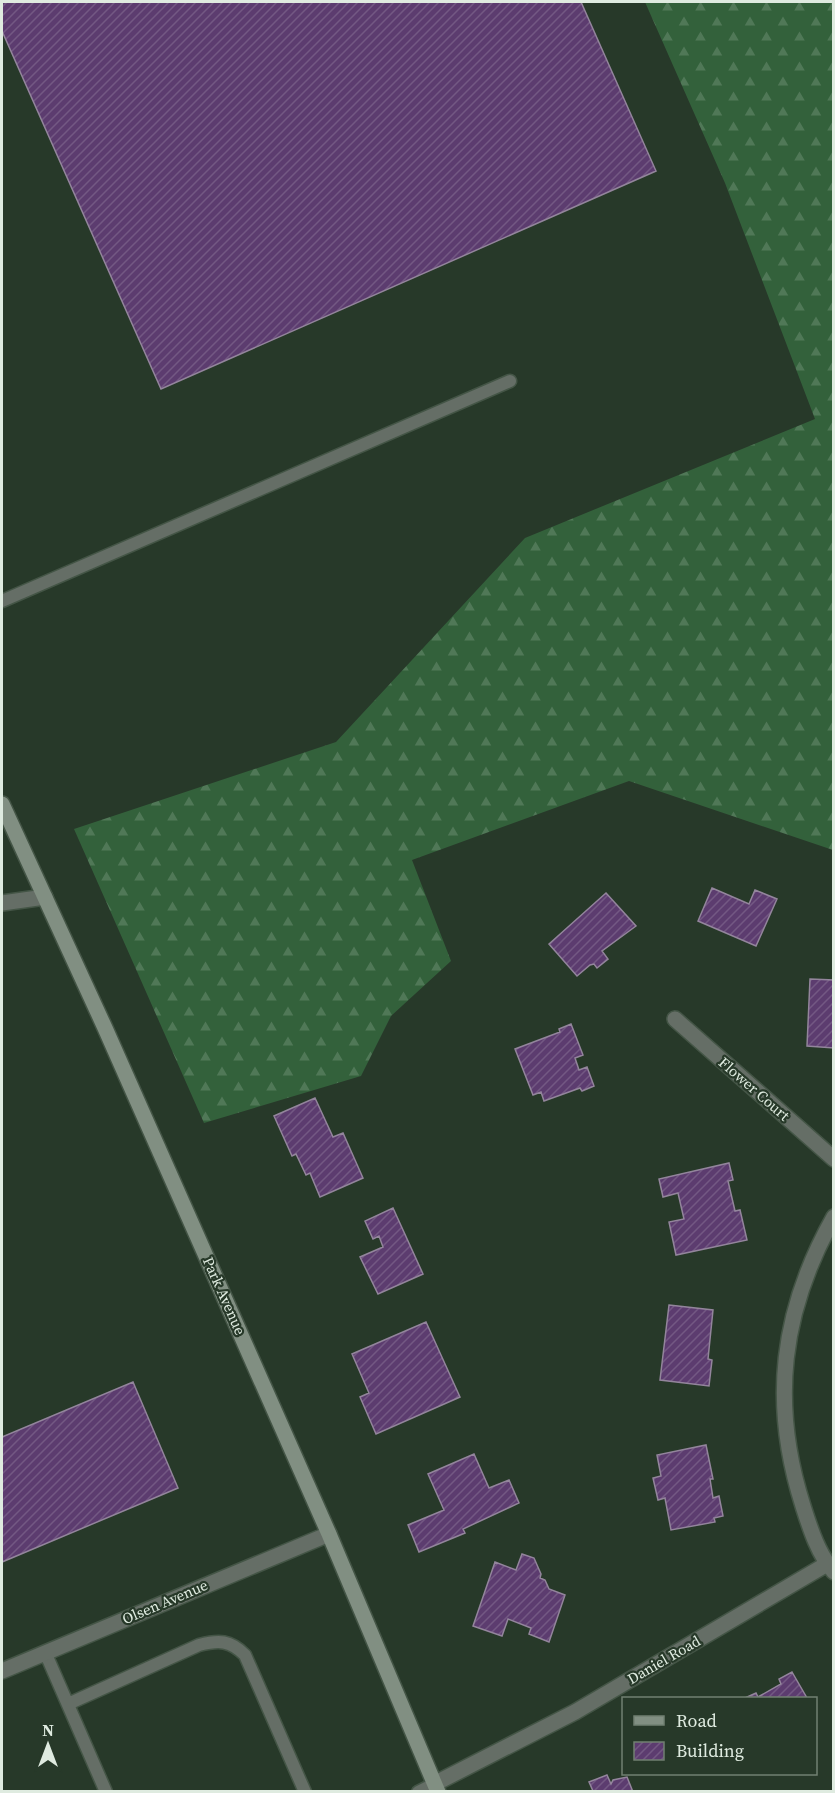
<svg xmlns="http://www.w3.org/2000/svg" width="835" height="1793" font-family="'Source Serif 4',serif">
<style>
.forest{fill:url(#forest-firs)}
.building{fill:url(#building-hatch);stroke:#93859c;stroke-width:1.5}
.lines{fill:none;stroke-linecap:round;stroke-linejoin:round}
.lane-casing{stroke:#445546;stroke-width:15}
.street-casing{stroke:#445546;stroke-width:18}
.secondary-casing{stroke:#445546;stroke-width:18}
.lane{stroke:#656e66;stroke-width:12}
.street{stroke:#656e66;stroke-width:15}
.secondary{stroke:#818f82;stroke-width:15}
.labels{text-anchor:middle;stroke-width:4.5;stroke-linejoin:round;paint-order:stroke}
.street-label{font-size:15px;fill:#dfebe0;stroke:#273929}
</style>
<defs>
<pattern id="forest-firs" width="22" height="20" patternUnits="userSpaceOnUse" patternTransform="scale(1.5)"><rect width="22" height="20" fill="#33613b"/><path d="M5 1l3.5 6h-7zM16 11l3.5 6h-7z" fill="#507857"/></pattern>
<pattern id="building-hatch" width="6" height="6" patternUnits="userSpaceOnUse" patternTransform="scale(1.5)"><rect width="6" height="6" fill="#5c3c6f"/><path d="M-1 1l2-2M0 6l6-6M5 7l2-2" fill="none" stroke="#735883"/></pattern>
</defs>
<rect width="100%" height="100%" fill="#273929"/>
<!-- forest -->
<path class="forest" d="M645,2H833V850L629,781L412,860L451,961L391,1016L361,1076L204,1123L74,829L336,742L525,538L815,419L725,183Z"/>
<!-- building -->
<path class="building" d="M2,2H581L656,171L161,389L2,31Z
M712,888L749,904L755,890L777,899L756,946L698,921Z
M606,893L636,926L602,951L608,959L597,968L594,964L590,965L577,976L549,944Z
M810,979L834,980V1048L807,1046Z
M571,1024L583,1055L575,1058L579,1070L587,1067L594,1086L582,1091L580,1088L544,1101L541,1092L533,1095L515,1049L560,1032L559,1029Z
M315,1098L333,1137L343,1133L363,1178L320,1197L310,1173L306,1175L296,1154L292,1156L274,1116Z
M729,1163L733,1180L728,1181L735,1211L740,1210L747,1240L676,1255L669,1222L684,1219L678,1193L663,1197L659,1179Z
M393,1208L423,1274L378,1294L360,1257L383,1247L379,1236L373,1239L365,1221Z
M669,1305L713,1310L708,1359L712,1360L709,1386L660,1380Z
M426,1322L460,1397L376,1434L360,1397L369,1393L352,1354Z
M133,1382L178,1488L2,1562V1437Z
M706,1445L713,1479H710L713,1498L719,1496L723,1516L714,1518L715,1522L671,1530L665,1498L658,1500L653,1478L661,1476L657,1455Z
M474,1454L489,1488L509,1480L519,1503L463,1529L465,1533L419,1552L408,1525L444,1510L428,1474Z
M522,1554L534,1558L541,1574L540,1578L545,1580L549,1589L565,1595L549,1642L529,1634L531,1628L508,1619L502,1636L473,1626L495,1562L516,1570Z
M792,1672L807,1698H745L756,1693L758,1697L781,1684L779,1679Z
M607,1775L611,1784L613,1780L627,1777L633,1792H586L593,1791L589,1782Z"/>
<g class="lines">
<!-- lane casing -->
<g class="lane-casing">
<path id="lane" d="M2,601L510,381
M45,1652L106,1792
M68,1704L199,1645C219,1640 230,1640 245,1655L305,1792
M418,1792L434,1784"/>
</g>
<!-- street casing -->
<g class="street-casing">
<path id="street" d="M2,903L45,897
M675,1019L834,1159
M834,1217C781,1311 770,1403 803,1506C810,1528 818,1554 834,1572
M2,1671L329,1534
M434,1784L575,1712L827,1564"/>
</g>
<!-- secondary casing -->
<g class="secondary-casing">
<path id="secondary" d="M2,804L105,1028L329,1534L438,1792"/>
</g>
<!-- lane -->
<use href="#lane" class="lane"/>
<!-- street -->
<use href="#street" class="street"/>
<!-- secondary -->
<use href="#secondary" class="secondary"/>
</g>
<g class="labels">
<!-- street labels -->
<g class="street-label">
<text transform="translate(754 1089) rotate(41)" y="5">Flower Court</text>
<text transform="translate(224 1296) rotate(66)" y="5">Park Avenue</text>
<text transform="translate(165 1602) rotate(-23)" y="5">Olsen Avenue</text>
<text transform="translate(664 1660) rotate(-30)" y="5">Daniel Road</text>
</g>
</g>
<!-- border -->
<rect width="835" height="1793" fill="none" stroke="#dfebe0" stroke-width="6"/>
<!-- legend -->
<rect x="622" y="1697" width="195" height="78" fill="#273929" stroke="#718072" stroke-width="1.5"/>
<rect x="634" y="1716" width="30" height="9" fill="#818f82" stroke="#718072" stroke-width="1.5"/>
<text x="676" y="1727" font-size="18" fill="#dfebe0">Road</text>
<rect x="634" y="1742" width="30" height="18" fill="url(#building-hatch)" stroke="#718072" stroke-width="1.5"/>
<text x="676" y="1757" font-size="18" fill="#dfebe0">Building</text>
<!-- north arrow -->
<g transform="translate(48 1745)" stroke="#273929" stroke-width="4.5" paint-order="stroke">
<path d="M0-4.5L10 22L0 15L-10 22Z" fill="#dfebe0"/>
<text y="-9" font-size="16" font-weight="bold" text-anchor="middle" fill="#dfebe0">N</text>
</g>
</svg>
